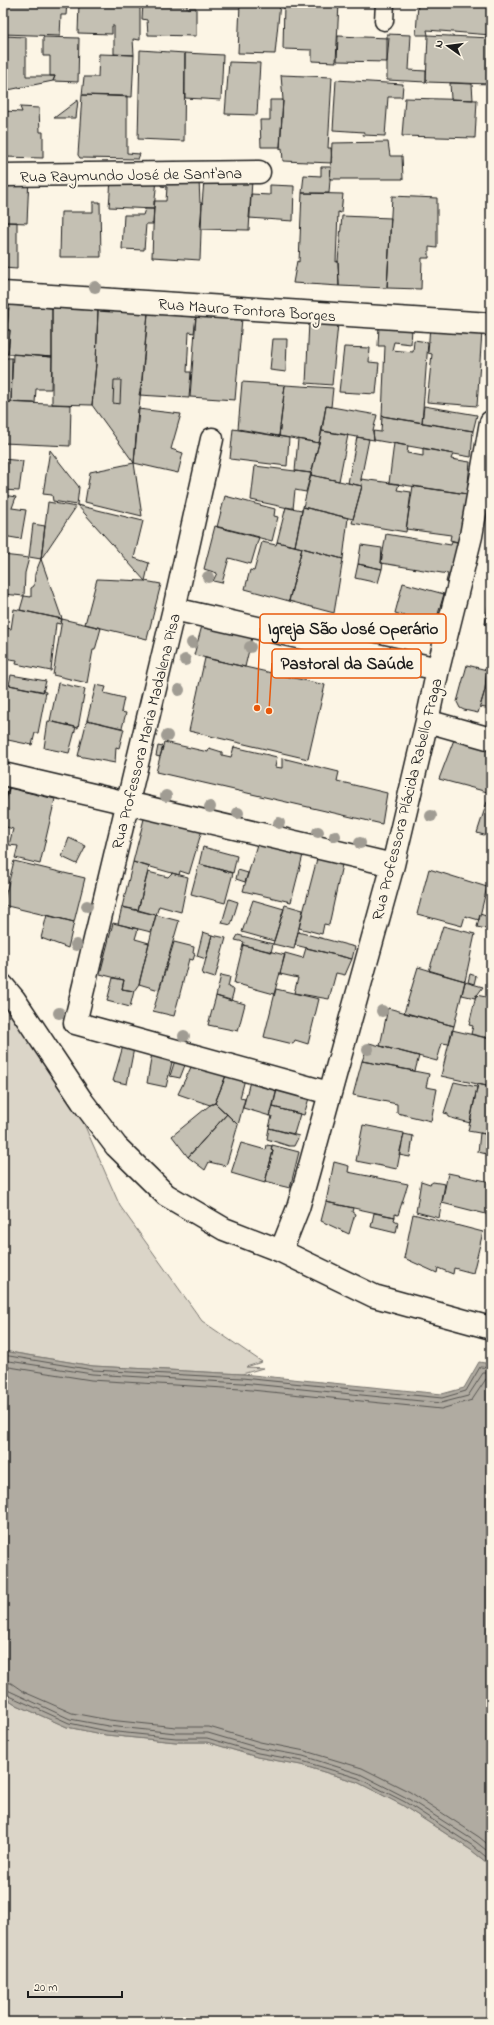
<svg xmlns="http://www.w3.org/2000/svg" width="494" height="2025" font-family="'Indie Flower',sans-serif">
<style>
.green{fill:#dbd5c8;stroke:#7c7872}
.water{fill:#b0aba1;stroke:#75726c}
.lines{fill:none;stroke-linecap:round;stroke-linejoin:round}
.shore{stroke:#575551;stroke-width:1}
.building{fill:#c4c0b3;stroke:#1c1c1c}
.lane-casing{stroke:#1c1c1c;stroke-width:21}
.street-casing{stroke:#1c1c1c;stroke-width:25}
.lane{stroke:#fcf5e5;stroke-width:18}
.street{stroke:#fcf5e5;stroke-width:22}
.tree{fill:#a09c93}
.labels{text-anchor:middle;stroke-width:4;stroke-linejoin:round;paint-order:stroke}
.street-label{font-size:16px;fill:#1c1c1c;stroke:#fcf5e5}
.leader{fill:none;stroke:#e8590c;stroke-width:1.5}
.callout-dot{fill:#e8590c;stroke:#fcf5e5;stroke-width:1.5}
.callout{fill:#fcf5e5;stroke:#e8590c;stroke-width:1.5}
.callout-label{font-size:17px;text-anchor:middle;font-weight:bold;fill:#1c1c1c}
</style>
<rect width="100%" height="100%" fill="#fcf5e5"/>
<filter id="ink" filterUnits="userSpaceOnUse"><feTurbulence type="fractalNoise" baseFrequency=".025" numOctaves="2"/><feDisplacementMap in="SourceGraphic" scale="8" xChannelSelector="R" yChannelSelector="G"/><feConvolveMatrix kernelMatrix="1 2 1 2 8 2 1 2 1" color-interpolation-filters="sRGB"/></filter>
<g filter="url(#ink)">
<!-- green -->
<path class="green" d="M3,971L30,1011L80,1115L120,1206L202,1321L262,1362L246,1367L263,1368L242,1374L93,1366L3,1351Z
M3,1696L17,1705L67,1727L106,1735L176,1742H207L257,1757L301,1765L357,1782L402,1805L471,1850L491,1866V2022H3Z"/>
<!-- water -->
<path class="water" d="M3,1351L93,1366L242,1374L442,1394L464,1388L479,1362L491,1364V1866L471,1850L402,1805L357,1782L301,1765L257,1757L207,1742H176L106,1735L67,1727L17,1705L3,1696Z"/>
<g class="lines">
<!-- shore -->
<path class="shore" d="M3,1355L93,1370L242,1378L442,1398L466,1391L480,1367L491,1368
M3,1360L92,1374L242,1383L441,1403L468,1396L483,1373H491
M3,1366L91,1380L241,1389L441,1409L472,1400L486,1379H491
M3,1682L11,1683L24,1692L72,1713L109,1720L176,1727H209L260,1742L305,1751L362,1768L410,1792L479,1837L491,1847
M3,1688L70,1719L108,1726L176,1733H208L259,1748L303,1756L360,1774L407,1798L476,1842L491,1854
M3,1693L69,1723L107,1731L176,1738H207L258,1753L302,1761L358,1778L405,1802L473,1846L491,1861"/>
</g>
<!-- building -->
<path class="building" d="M3,3H67L66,15H61L60,36L3,34Z
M79,3H140V40L133,39L134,55L114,54V26H112V34L78,33Z
M143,3H187V8H196V36L148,35L147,20L142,19Z
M240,3H280L275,54L238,53Z
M284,3H339L336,62L312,61V50L283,49Z
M418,3H491V35L427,30L428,35H416Z
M387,34L411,35L409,70L426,71V82L387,80Z
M428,35L491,38V84L426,82Z
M3,36L26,37V76H55L53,81L3,91Z
M338,36L389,38L387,62L337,61Z
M43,37L79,38L78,82L53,81L55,76H50V56H43Z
M140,50L185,53L184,141L138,139Z
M185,53L223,55L221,100L185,98Z
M99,54L134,55L132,97L82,95L84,77H98Z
M229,62L260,63L257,115L225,114Z
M281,75L332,77L328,148H331L332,163L283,161L282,148L280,149L283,100Z
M336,80L403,84L402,97H388L385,136L363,135L364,132L333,130Z
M450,83L472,84L473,100L451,99Z
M82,95L127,96V153L140,154L138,159L80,158L78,155Z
M405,98L477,100L475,138L402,136Z
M78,100L76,118H54Z
M270,100H283L280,147H261L260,120H270Z
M20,107L39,108L40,132H43V158L3,157V111L22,112Z
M388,142L390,156H402L403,179H330L332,143Z
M321,167H331L329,193H302L304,175L321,176Z
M3,177H29L27,223L3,222Z
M111,179H157L154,209L109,207Z
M162,179L199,180L200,203H202L200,260L152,257L154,201H166L167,187L161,186Z
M204,180H252L249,230L200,229Z
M270,185L294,186L293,221L249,218L251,194L270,195Z
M302,193L343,194L341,213L338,212L336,262L338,261L339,286L293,283L297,261L299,262Z
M392,196L437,198V248L429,247V258H422L421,289L387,288Z
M93,202H100L101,257H60L61,212H93Z
M145,209H154L153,224H146L144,250L122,249L124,215H143Z
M342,216L391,218L387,288L339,286L338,261Z
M3,222H17V269L3,268Z
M3,305H9L7,330H10L8,354H3Z
M9,305L52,308V357L8,354L10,330H7Z
M52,308L98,310L96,364L92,405L52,404Z
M98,310L148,313L134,463L92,405L96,364Z
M148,313L196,317L194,333L189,332L187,372H191L189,398L139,395L142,382Z
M196,317L242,318L235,400L190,397Z
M309,322L338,324L332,385L306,383Z
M430,325L482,331L477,406L427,402L432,354L428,353Z
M379,326L412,328L411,344L394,342L392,350L413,352L414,340L428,342L422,423L382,416L385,346H378Z
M273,339H287L286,372L270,370Z
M344,347L370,348L369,362L379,363L376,394L339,392Z
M13,354L52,357L51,389H36L35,403L11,402Z
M3,358H12L11,402H3Z
M114,380H121L120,404L113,403Z
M242,382L285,385L279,436L238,429Z
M285,385L333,388L331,407L326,406L319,443L279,436Z
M3,402L71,405L70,446L3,443Z
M326,406L377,415L373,431L374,440L322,431Z
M424,406L477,415L473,431L422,423Z
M138,409L181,414L171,449L183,453L178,473L134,463Z
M382,416L473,431L471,457L374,440L373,431L381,432Z
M233,429L289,438L287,466L230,459Z
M322,431L348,435L339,481L311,475Z
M357,437L369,439L361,479L362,486L348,483Z
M298,439L319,443L311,473L295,471Z
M394,443L408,446L407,453L423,456V448L453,454L451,459L470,462L467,494L389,483Z
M50,450L79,487L77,505L53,501L52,495L43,494Z
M3,459L23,461L19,491L3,490Z
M134,463L142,516L85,502L90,472Z
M255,466L311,473L306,492L295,490L293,509L251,500Z
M311,475L362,486L353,519L303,507Z
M361,479L399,484L397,490L411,492L406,532L352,523L362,486Z
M413,486L467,494L462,543L450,540L451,535L406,529Z
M3,495L16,497L12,508L26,510L21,539L3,536Z
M225,496L275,509L274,516L278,517L272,541L217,527Z
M48,502L76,507L41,559L45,526Z
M77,505L143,521L134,558L149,563L145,581Z
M286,507L302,510L295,546L277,542Z
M303,507L348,518L343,559L295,546Z
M33,524L45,526L41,559L29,557Z
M215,526L259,537L251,564L229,558L222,583L213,581L217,573L204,569Z
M386,534L451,545L452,541L462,543L456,583L446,582L448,574L381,563Z
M262,542L276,545L277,542L302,548L289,601L245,589L250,570L254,571Z
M361,545L382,548L381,563H383L382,569L358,564Z
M302,548L343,559L334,613L289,601Z
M3,555L29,558L25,573L24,596L3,594Z
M41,559L62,619L20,610L24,596L31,597V588L34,586L35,574Z
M358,564L382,569L378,583L355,578Z
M97,579L145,581L161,584L147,639L85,624Z
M403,583L444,594L435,624L395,613Z
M491,591V625L485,624Z
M14,609L62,619L60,624L56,623L51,671L16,664L17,660L3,658V627L11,629Z
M62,619L101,628L95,650H93L87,683L53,675Z
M203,622L253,633L245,667L194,655Z
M205,658L325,685L308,759L189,731Z
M467,665L487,670L485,690L478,713L464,710L460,708L457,702Z
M487,670L491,671V709L480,707L485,690Z
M11,675L46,681L43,692L9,685Z
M58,683L85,689L78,728L50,721Z
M4,684L46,692L38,733H35L32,745L3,739Z
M96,685L106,687L104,693L124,698L121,712L126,713L122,728L87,720Z
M87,720L124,729L119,748L116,747L115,763L78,756Z
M48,721L76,727L69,753L44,748Z
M455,737L491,745V793L439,779Z
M164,742L208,752L209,748L222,752V755L231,757L234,747L277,757L275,767L282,768V758L339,772L337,781L387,793L382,824L156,772Z
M158,746L163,747L160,757L156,756Z
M3,779L11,781L3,810Z
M9,788L55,799L40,864L15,858L18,846L9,845L13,829L3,826V810Z
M487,802L491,803V837L477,833Z
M145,815L202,830L189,874L180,871L179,875L133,862Z
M69,838L86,846L77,864L62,857Z
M258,841L304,851L291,902L243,891Z
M203,847L237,856L233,873L199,864Z
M318,855L343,860L329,925L324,924L322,934L299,928Z
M14,861L85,878L74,922L3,905Z
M133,862L149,867L138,910L122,907Z
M199,864L233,873L225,903L191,894Z
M429,869L487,887L479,920L465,916L462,926L417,914Z
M238,870L248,873L245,882L236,879Z
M148,872L168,877L172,873L188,877L181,912L159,906L156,915L138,910Z
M229,899L238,902L231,925L222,923Z
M253,900L284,909L274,941L242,932Z
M285,905L303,910L294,949L273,944Z
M122,907L156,915L151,932L118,924Z
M480,914L489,917L486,929L477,927Z
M47,915L74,922L68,948L41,938Z
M156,915L179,921L159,990L139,984Z
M113,923L138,929L135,939L149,943L139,984L134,991L122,989L124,980L100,974Z
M443,926L475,934L465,981L429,971Z
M203,932L212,935L206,959L197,956Z
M298,932L355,947L352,959L295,945Z
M212,935L226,938L215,978L202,974Z
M238,935L273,944L271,952L243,945L244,942L235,940Z
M174,942L194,947L193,953L195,954L193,960L189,959L174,1016L153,1011Z
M243,945L285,955L274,994L234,983Z
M306,948L352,959L345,975L336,973L329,999L294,993L298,978L280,974L285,953L303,958Z
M418,967L465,981L454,1026L404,1013Z
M470,974L476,976L474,984L468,982Z
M221,975L230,977L228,987L234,990L231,1001L216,996Z
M113,978L124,980L122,989L134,991L130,1007L107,1001Z
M465,982L483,987L475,998L462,995Z
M276,989L319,999L308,1044L295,1040L293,1044L264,1037Z
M476,995L491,998V1039L471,1034L473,1026L469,1025Z
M216,996L245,1004L238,1031L208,1025Z
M388,1008L454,1026L449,1044L442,1043L437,1061L380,1046Z
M452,1030L491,1039V1087L441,1076Z
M369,1043L419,1056L415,1071L362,1061Z
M123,1046L134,1048L127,1084L113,1081Z
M152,1053L173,1058L166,1087L147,1083Z
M176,1057L187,1060L180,1078L170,1076Z
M194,1061L227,1073L215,1103L210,1105L178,1094Z
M362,1061L429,1074L426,1087L437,1089L431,1121L397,1113V1104L353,1095Z
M227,1073L245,1079L240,1098L245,1099L238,1125L215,1103Z
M250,1081L277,1089L270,1116L243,1108Z
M454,1082L477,1087L470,1123L448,1117V1114L444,1113Z
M478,1084L491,1087V1135L468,1131Z
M277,1089L309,1098L304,1115L273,1107Z
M215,1103L227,1114L188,1157L172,1136L210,1105Z
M273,1107L300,1114L294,1134L269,1128L272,1116H270Z
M227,1114L238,1125L226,1166L209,1162L205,1170L188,1157Z
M363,1125L404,1133L397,1169L356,1161Z
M269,1128L299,1136L294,1146H289L267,1139Z
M480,1133L491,1135V1155L478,1152Z
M404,1134L413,1136L410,1157L399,1155Z
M241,1143L266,1150L267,1145L272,1146L271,1150L273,1151L265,1183L231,1173Z
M272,1145L299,1152L290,1188L265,1182L273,1151L271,1150Z
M334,1162L349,1166L348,1172L408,1184L398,1215L395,1214V1217L326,1202Z
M448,1173L491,1182L490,1215L442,1203Z
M421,1181L430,1184L433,1182L445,1184L439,1218L416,1212Z
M326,1202L353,1208L352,1212L355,1214L349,1234L321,1221Z
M374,1213L395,1217L394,1220L398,1222L396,1233L371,1227Z
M413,1214L483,1232L473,1273L454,1268L453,1274L438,1268L437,1273L404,1258Z"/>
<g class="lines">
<!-- lane casing -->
<g class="lane-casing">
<path id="lane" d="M384,21L385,3"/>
</g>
<!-- street casing -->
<g class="street-casing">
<path id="street" d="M3,175L259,172
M3,293L491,324
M212,439L174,609L75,1023L329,1093
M174,609L438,669
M427,721L491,739
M3,774L393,865
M3,986L14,999L82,1101L116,1146L166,1195L224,1229L281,1251L374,1296L491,1328
M281,1251L298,1208L308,1173L393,865L427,721L438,669L471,536L491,422"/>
</g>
<!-- lane -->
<use href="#lane" class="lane"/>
<!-- street -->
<use href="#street" class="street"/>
</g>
<!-- trees -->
<g class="tree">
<circle cx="95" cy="287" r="6"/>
<circle cx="208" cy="577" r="6"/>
<circle cx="192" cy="643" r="6"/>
<circle cx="250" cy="647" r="6"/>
<circle cx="185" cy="660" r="6"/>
<circle cx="179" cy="690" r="6"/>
<circle cx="167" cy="736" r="6"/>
<circle cx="166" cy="796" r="6"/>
<circle cx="210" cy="807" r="6"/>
<circle cx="238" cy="813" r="6"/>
<circle cx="431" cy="816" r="6"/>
<circle cx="279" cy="823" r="6"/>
<circle cx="318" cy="832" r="6"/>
<circle cx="335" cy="836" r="6"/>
<circle cx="360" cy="843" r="6"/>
<circle cx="87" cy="906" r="6"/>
<circle cx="76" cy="945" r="6"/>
<circle cx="382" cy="1011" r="6"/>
<circle cx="59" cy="1013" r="6"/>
<circle cx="184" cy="1036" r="6"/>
<circle cx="368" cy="1049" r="6"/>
</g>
</g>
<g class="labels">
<!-- street labels -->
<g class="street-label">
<text transform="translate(131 174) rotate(-1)" y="6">Rua Raymundo José de Sant'ana</text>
<text transform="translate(247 309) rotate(4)" y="6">Rua Mauro Fontora Borges</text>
<text transform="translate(145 731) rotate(-76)" y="6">Rua Professora Maria Madalena Pisa</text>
<text transform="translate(406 799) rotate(-76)" y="6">Rua Professora Plácida Rabello Fraga</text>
</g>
</g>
<!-- callouts -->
<path class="leader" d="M257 708L260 628M269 711L272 663"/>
<g class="callout-dot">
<circle cx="257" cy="708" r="4"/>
<circle cx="269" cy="711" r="4"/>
</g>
<g class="callout">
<rect x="260" y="614" width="186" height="29" rx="4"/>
<rect x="272" y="649" width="149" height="29" rx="4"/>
</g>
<g class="callout-label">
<text x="353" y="634">Igreja São José Operário</text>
<text x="347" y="669">Pastoral da Saúde</text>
</g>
<!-- margin -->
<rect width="494" height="2025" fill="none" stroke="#fcf5e5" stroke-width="16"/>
<rect x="8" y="8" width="478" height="2009" fill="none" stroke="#1c1c1c" stroke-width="1.5" filter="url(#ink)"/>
<!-- north arrow -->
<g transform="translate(448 46) rotate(284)" stroke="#fcf5e5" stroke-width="3" paint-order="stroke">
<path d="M0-3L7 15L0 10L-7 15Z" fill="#1c1c1c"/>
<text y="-6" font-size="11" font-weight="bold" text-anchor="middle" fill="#1c1c1c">N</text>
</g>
<!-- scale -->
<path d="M28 1991v6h94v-6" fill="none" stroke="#1c1c1c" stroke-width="2"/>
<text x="34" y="1991" font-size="12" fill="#1c1c1c" stroke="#fcf5e5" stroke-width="3" paint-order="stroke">20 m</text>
</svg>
